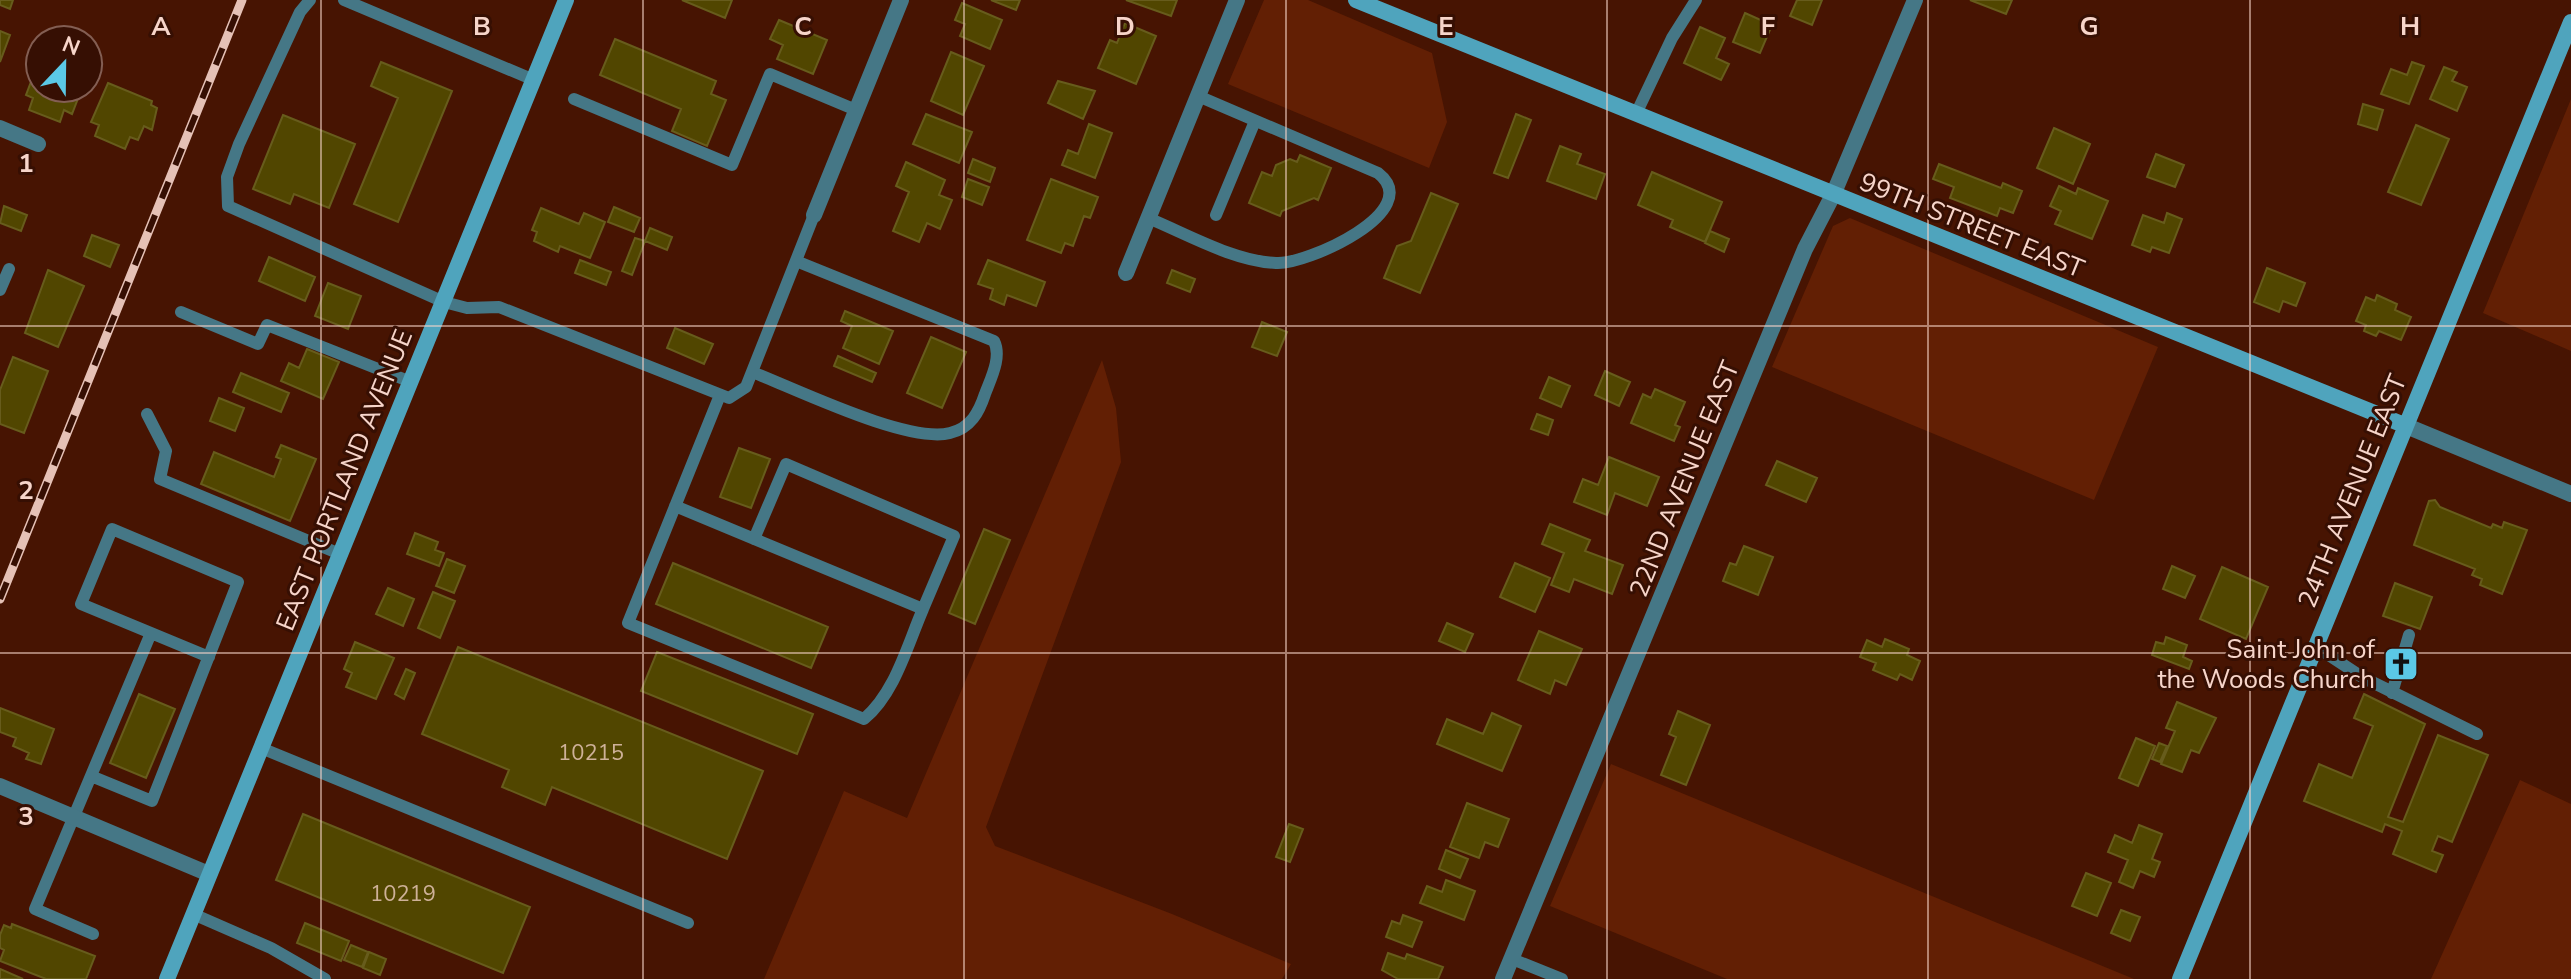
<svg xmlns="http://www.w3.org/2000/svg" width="2571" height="979" font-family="'Nunito Sans',sans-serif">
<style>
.green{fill:#621f04}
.building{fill:#514600;stroke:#675c1c;stroke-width:2}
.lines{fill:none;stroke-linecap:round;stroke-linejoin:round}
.lane{stroke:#457786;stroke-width:12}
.street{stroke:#457786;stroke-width:16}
.secondary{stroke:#4fa4bd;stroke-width:16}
.rail-casing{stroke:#e5c1b6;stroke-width:9}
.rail{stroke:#360f03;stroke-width:6;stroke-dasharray:18;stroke-linecap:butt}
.grid{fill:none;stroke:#f7d5ca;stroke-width:2;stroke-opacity:0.55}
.labels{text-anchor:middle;stroke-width:6;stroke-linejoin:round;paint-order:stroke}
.number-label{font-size:22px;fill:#ceb198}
.street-label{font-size:26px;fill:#f7d5ca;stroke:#360f03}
.poi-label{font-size:26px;fill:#f7d5ca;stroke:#360f03;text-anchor:end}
.grid-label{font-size:26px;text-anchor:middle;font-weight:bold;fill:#f7d5ca;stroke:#360f03;stroke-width:6;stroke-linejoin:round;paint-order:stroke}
</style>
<rect width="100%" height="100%" fill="#471402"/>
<!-- green -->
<path class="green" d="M1264,0H1308L1432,53L1447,122L1429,168L1228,84Z
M2571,99V351L2483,313Z
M1850,218L2158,347L2094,500L1772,367L1833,226Z
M1102,360L1116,408L1121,462L986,827L995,846L1172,914L1291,964L1282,979H764L844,791L907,818Z
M1611,764L2134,979H1727L1550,906Z
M2520,780L2571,804V979H2431Z"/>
<!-- building -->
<path class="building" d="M0,0H13L10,9L0,5Z
M682,0H732L725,18Z
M991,0H1020L1016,10Z
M1126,0H1177L1171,16Z
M1797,0H1822L1812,25L1790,16Z
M1970,0H2012L2006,14Z
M962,3L1002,20L990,49L960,36L965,24L955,20Z
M1745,13L1772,25L1760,53L1733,42Z
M779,20L827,40L813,74L777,59L783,45L770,39Z
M1125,23L1156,36L1136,84L1098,68L1110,40L1117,43Z
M1700,27L1725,38L1716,58L1729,64L1721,80L1684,63Z
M0,31L10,35L0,62Z
M615,39L716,81L711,94L726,100L707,146L672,131L681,109L600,75Z
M951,52L984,66L963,115L931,101Z
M40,58V88H82L72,114L64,110L60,122L29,110L33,98L26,95Z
M381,62L452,91L398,222L354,204L398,98L371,86Z
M2412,62L2424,66L2409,104L2381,94L2391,69L2407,75Z
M2444,67L2457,72L2452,81L2467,87L2457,111L2430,99Z
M1058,81L1095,91L1083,119L1048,103Z
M108,83L152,101L151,105L157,108L152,130L144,126L138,140L130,137L125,149L95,136L99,125L91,122Z
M2363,104L2383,110L2377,130L2358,124Z
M926,114L972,132L959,163L913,144Z
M1516,114L1531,120L1508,178L1494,173Z
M283,115L355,144L329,208L294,194L290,204L253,189Z
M1089,124L1112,133L1095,178L1062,165L1068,150L1078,154Z
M2416,125L2449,139L2421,205L2388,192Z
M2054,128L2090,144L2073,184L2037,168Z
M1560,146L1581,154L1577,164L1605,174L1596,199L1547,181Z
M2156,154L2184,165L2175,187L2147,177Z
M1300,155L1331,168L1318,200L1314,198L1282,211L1280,216L1249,203L1262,172L1272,176L1276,165L1290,159L1297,162Z
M973,159L995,168L990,182L968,173Z
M906,162L945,180L939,195L952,200L940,229L927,223L919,242L893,231L909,192L896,186Z
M1939,164L2001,188L2003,183L2022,191L2013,213L2000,208L1997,216L1950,198L1954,187L1933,179Z
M1652,172L1722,202L1705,242L1670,227L1673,220L1638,205Z
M968,179L989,187L982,205L962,197Z
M1051,179L1098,197L1090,218L1084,216L1073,246L1065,243L1061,253L1027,240Z
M2059,186L2076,194L2078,188L2108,201L2092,239L2055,224L2061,211L2050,206Z
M1431,193L1458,204L1420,293L1384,278L1397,246L1411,241Z
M4,206L27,215L21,231L0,223Z
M614,207L640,218L634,232L608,222Z
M541,208L579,224L584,213L605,222L590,258L560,246L558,252L534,241L537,232L532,230Z
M2167,213L2182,219L2169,253L2152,247L2150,252L2132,245L2143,215L2164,223Z
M650,228L672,237L667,250L645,241Z
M1710,231L1729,239L1724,252L1705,243Z
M92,235L119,245L110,267L84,256Z
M635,238L645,241L632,275L622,271Z
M269,257L315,277L305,301L259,281Z
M580,260L611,272L606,285L575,273Z
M988,260L1045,282L1036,306L1007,295L1004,305L990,299L993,289L978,284Z
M2267,268L2305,283L2296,306L2283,301L2279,312L2254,302Z
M48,270L84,286L58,347L25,333Z
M1172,270L1195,279L1190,292L1167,283Z
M328,283L361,296L348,329L315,316Z
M2377,295L2397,304L2395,310L2411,317L2401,340L2379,331L2376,336L2364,331L2366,325L2356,321L2366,297L2375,301Z
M845,311L893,331L879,364L843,348L852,326L841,321Z
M1262,322L1287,332L1277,356L1252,347Z
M675,328L713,344L704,364L667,348Z
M931,337L966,352L942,408L907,393Z
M307,349L339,362L323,399L281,381L289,363L299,368Z
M838,356L876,373L872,382L834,366Z
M13,357L48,371L24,433L0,424V390Z
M1605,371L1630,382L1619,406L1595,395Z
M241,373L289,393L281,412L233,392Z
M1549,377L1570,386L1561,407L1540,398Z
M1655,389L1685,402L1675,425L1680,427L1674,441L1631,423L1643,394L1651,398Z
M219,398L244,408L235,431L210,421Z
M1537,414L1553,420L1548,435L1531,429Z
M281,445L316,459L290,521L201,484L214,452L274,477L281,459L276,457Z
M739,448L770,459L751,508L720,497Z
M1609,457L1659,477L1647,506L1615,493L1607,515L1574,502L1583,479L1598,485Z
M1777,461L1817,478L1806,502L1766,485Z
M2435,500L2440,507L2491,528L2493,524L2502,528L2504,522L2527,530L2502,594L2480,585L2482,579L2472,575L2475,569L2414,545L2429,501Z
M1550,524L1590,540L1585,551L1623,565L1612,594L1574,579L1569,592L1551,585L1564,553L1542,544Z
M984,529L1010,540L975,624L949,613Z
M415,533L438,542L435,550L444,553L439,566L407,554Z
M1744,546L1773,557L1758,595L1723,581L1730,563L1736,565Z
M447,559L465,566L454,593L436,586Z
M673,563L828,627L811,668L656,604Z
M1515,563L1550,578L1535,612L1500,597Z
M2172,566L2195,576L2185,598L2163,589Z
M2222,567L2268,587L2246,639L2200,619Z
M2395,583L2432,597L2420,629L2383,616Z
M388,588L414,599L403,626L376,614Z
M433,592L455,601L440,638L418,628Z
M1447,623L1473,634L1465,652L1439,641Z
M1539,631L1582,649L1566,685L1555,680L1550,694L1518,680Z
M2166,637L2187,645L2183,657L2192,661L2189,669L2152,655L2156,642L2164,644Z
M1885,639L1909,649L1907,655L1920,661L1912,680L1900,674L1897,680L1873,670L1876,663L1860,657L1867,640L1882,647Z
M355,642L394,658L376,699L346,687L352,673L344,669Z
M458,647L763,771L727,859L552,787L545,805L502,787L509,770L422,734Z
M657,652L813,714L797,754L641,691Z
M406,669L415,673L404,699L395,694Z
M139,694L175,709L146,778L110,763Z
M2364,694L2425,724L2388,817L2403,822L2438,735L2488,755L2452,842L2438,836L2432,851L2443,855L2436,872L2393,854L2402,831L2385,824L2382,832L2304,801L2319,764L2352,778L2373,726L2354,718Z
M2177,702L2216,718L2199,753L2191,750L2182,772L2161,764L2175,731L2166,728Z
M0,708L54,729L41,764L26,759L29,753L13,746L16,738L0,732Z
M1678,711L1710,725L1686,785L1661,775L1676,737L1669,734Z
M1492,713L1521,726L1502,771L1437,744L1447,719L1483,734Z
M2136,738L2155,746L2138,786L2119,778Z
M2159,743L2167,746L2160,762L2152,759Z
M1467,803L1509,819L1498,847L1485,842L1479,858L1450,847Z
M303,814L530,907L503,973L276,880Z
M1289,824L1303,829L1290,862L1276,857Z
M2139,825L2162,834L2152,859L2160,862L2154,877L2140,871L2133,888L2119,882L2128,860L2108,852L2115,835L2132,843Z
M1446,850L1468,859L1460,878L1439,869Z
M2086,873L2111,883L2097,916L2072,906Z
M1446,880L1475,891L1464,920L1420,903L1427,886L1442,892Z
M2121,910L2140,917L2130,941L2111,933Z
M1403,915L1422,922L1412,947L1386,937L1392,921L1400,924Z
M305,923L349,941L341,961L297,943Z
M12,924L95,956L86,979H46L0,961L4,950L0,948V935L4,925L11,928Z
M351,945L368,952L362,967L344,960Z
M369,952L386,959L380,975L363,968Z
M1388,953L1405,959L1407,954L1443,967L1438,979H1398L1382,970Z
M0,969L23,979H0Z"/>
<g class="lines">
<!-- lane -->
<path class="lane" d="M310,0L300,12L239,144L227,177L228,206L444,302L467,308L499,307L729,398L746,387L814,215
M344,0L534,80
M574,99L732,165L770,74L856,110
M1636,114L1672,38L1696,0
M1216,215L1255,121
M1148,218C1187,234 1233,261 1276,263C1306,265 1427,211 1378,173L1198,96
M0,290L9,269
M181,312L258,344L267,325L411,382
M752,372C796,389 908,444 950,433C971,428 979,412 985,394C991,378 1002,357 994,341L796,261
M147,414L166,451L160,479L340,554
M675,506L923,609C907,646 895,693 864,719L628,623L720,395
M754,539L786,464L954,536L923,609
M2315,646L2362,677L2477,734
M2392,693L2409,635
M261,748L688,923
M91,776L152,801L238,582L112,529L81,604L209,657
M193,914L271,948L325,979
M93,934L35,909L151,633
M1512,959L1562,979"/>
<!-- street -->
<path class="street" d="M0,128L38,144
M814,215L901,0
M1126,273L1237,0
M2404,425L2571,494
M0,786L209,874
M1503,979L1805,249L1833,195L1915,0"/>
<!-- secondary -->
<path class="secondary" d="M1356,0L2404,425
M167,979L566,0
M2180,979L2571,22"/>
<!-- rail casing -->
<g class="rail-casing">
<path id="rail" d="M0,599L242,0"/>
</g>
<!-- rail -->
<use href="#rail" class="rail"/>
</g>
<!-- grid -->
<path class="grid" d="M321,0V979M643,0V979M964,0V979M1286,0V979M1607,0V979M1928,0V979M2250,0V979M0,326H2571M0,653H2571"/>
<!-- icons -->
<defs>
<g id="church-square" transform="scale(1.8)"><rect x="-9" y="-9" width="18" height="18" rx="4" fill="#5bc8e6" stroke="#360f03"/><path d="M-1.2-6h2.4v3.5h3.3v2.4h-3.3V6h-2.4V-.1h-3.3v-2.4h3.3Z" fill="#111"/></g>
</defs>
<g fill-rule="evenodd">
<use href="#church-square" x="2401" y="664"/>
</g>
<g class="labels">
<!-- number labels -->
<g class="number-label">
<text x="591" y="760">10215</text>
<text x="403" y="901">10219</text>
</g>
<!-- street labels -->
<g class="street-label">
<text transform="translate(1972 225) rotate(22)" y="9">99TH STREET EAST</text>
<text transform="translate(1684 479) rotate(-68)" y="9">22ND AVENUE EAST</text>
<text transform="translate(344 480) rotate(-68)" y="9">EAST PORTLAND AVENUE</text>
<text transform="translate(2352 491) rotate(-68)" y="9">24TH AVENUE EAST</text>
</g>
<!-- poi labels -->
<g class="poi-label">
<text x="2375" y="658">Saint John of<tspan x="2375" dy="30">the Woods Church</tspan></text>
</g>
</g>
<g class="grid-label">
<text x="161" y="35">A</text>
<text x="482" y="35">B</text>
<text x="803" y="35">C</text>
<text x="1125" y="35">D</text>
<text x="1446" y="35">E</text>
<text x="1768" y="35">F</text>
<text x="2089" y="35">G</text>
<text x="2410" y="35">H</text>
<text x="26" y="172">1</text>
<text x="26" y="499">2</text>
<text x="26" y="825">3</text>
</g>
<!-- north arrow -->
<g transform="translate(64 64) rotate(22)"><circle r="38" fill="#360f03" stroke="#835e53" stroke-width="2"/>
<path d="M0-6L14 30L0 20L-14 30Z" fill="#5bc8e6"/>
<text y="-12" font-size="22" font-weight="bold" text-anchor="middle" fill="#f7d5ca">N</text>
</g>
</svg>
